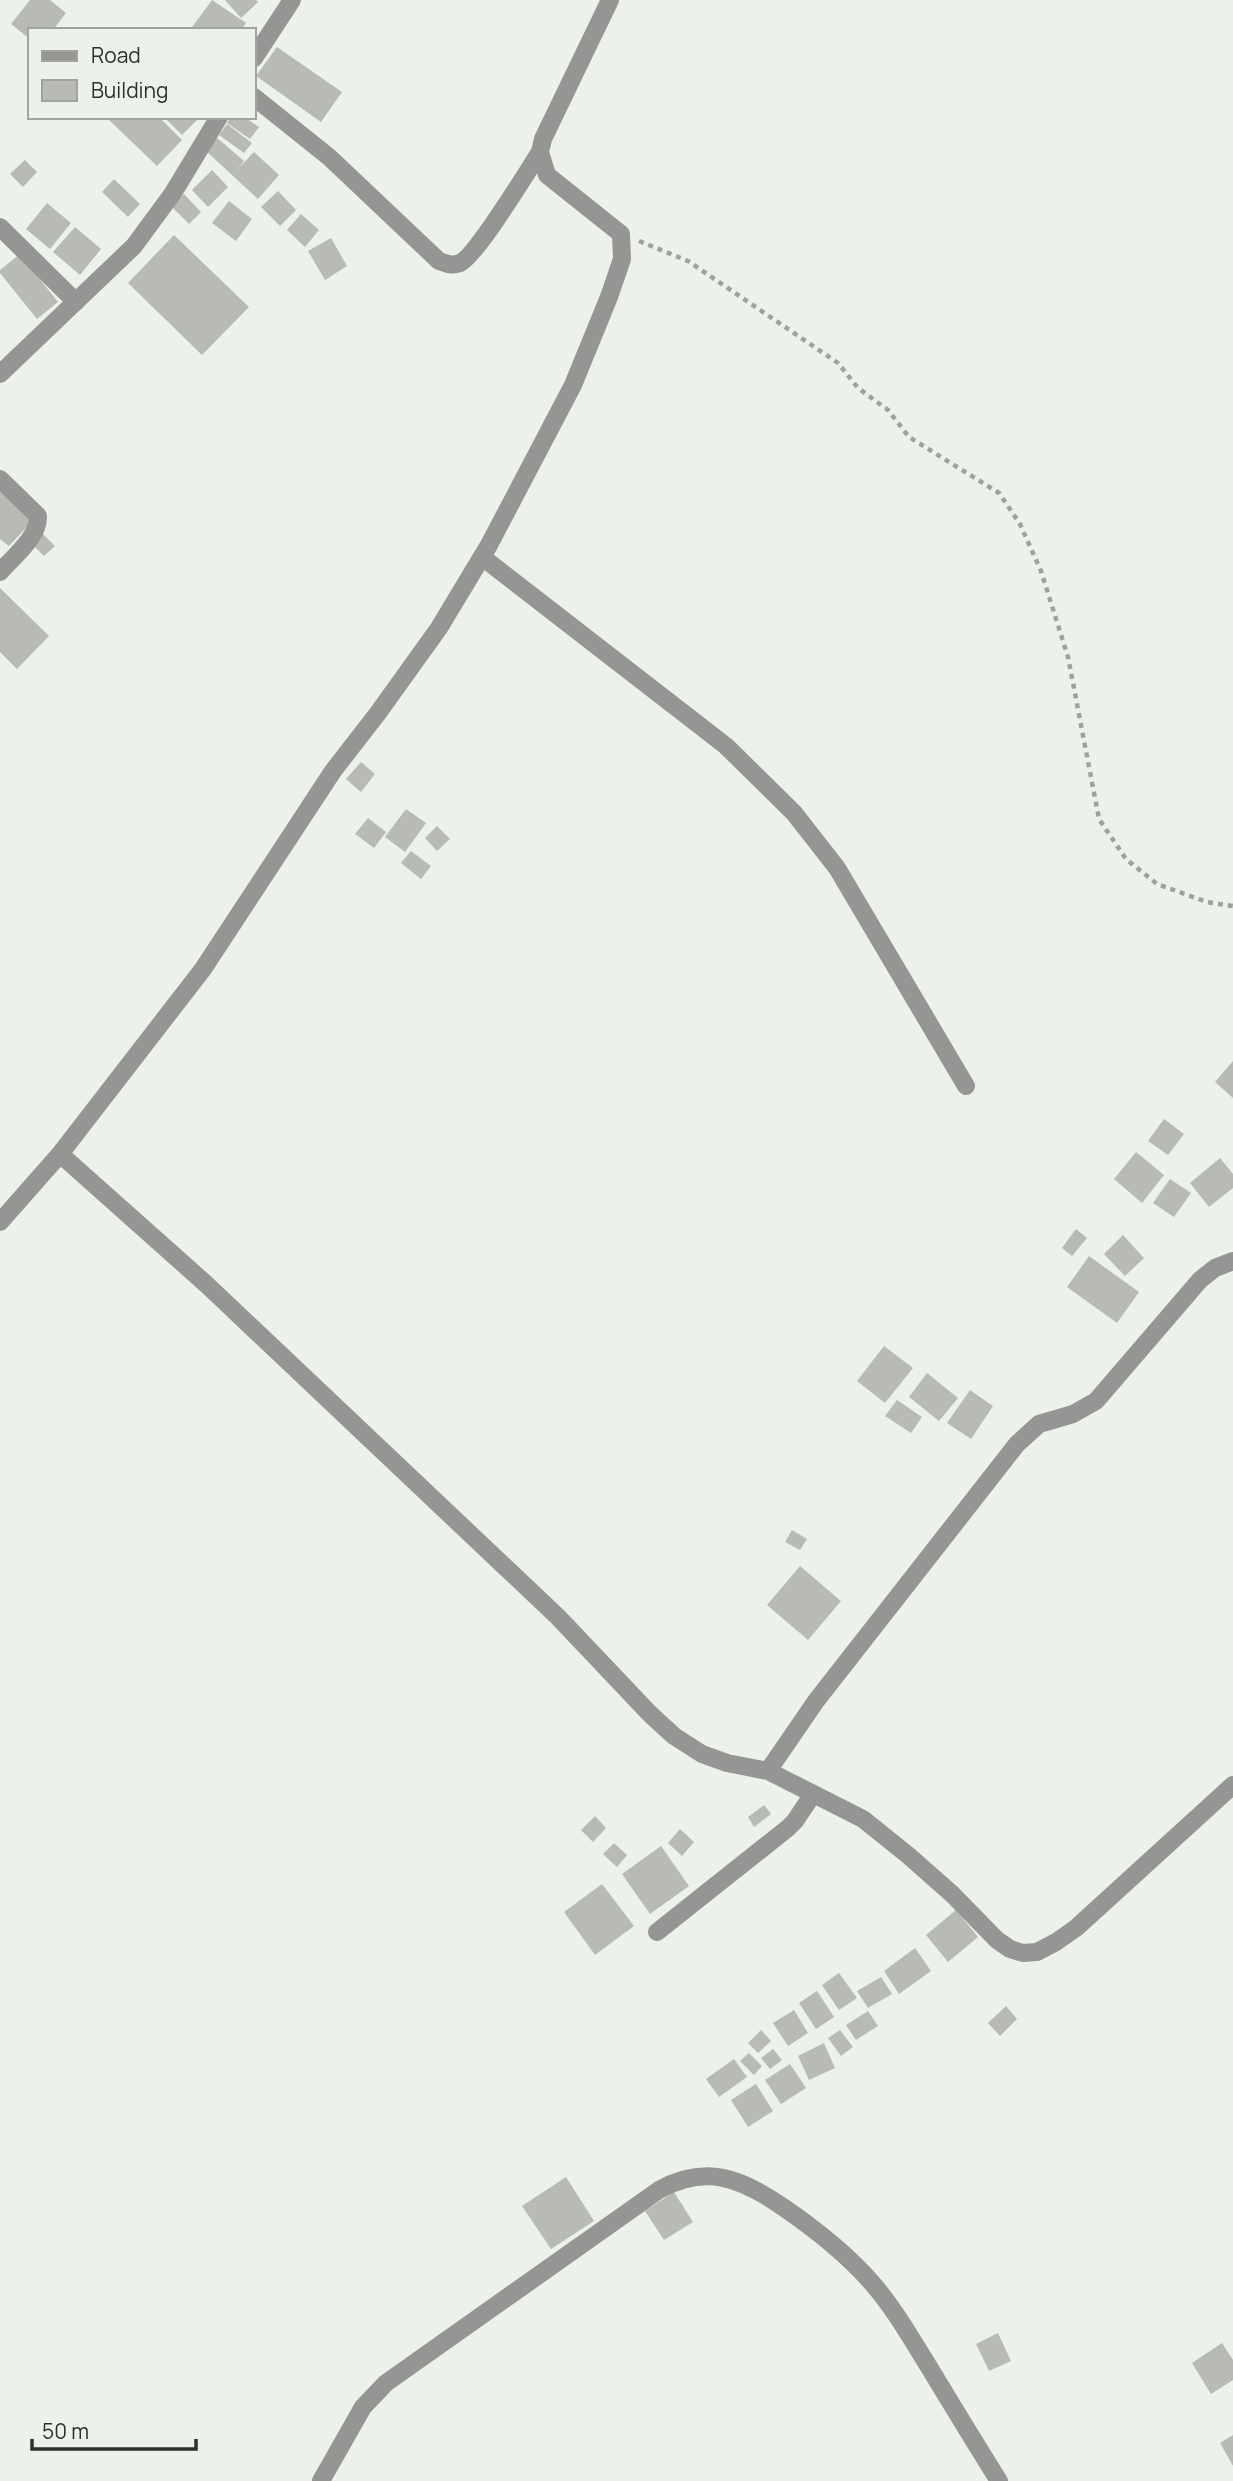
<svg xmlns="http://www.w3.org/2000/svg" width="1233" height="2481" font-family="Manrope,sans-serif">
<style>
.building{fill:#b7bab5}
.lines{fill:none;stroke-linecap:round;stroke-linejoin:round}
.path{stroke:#9ea19c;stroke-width:4.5;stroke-dasharray:5 5;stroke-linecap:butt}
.street{stroke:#959694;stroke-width:18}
</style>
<rect width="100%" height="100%" fill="#edf1eb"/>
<!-- building -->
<path class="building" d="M30,0H50L66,13L53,30H30V39L11,24Z
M212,0L246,23L241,30H190Z
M225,0H256L258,2L241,18Z
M277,47L342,92L321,122L256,76Z
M106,117H159L182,140L157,166Z
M164,117H200L182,135Z
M231,117H244L259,127L250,139L227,123Z
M227,124L252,143L244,153L219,135Z
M216,137L244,161L237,170L254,152L279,175L258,199L205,150Z
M25,160L37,172L23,187L10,174Z
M212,170L228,187L208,207L192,190Z
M114,179L140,204L128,217L102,192Z
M278,191L296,210L280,226L261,207Z
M184,194L201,212L189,224L172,207Z
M229,201L252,219L236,241L212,223Z
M47,203L71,223L50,249L26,229Z
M301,214L319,230L305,247L287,230Z
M75,227L101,249L80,275L53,252Z
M174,235L249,307L202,355L128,283Z
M331,238L347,266L325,280L308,251Z
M20,254L58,302L37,319L0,273V270Z
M0,484L36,517L9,546L0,539Z
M40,531L55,546L44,556L30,542Z
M0,588L49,636L17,669L0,652Z
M361,762L375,774L361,792L346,779Z
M406,809L426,823L405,852L385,837Z
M368,818L386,832L374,848L355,834Z
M437,826L450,839L437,851L425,838Z
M411,851L431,866L421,879L401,863Z
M1233,1061V1098L1215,1082Z
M1164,1119L1184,1134L1168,1155L1148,1141Z
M1136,1152L1164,1175L1142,1203L1114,1179Z
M1220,1158L1233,1174V1188L1209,1207L1190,1183Z
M1170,1179L1191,1193L1174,1217L1153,1203Z
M1076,1229L1087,1238L1072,1256L1062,1248Z
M1123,1235L1144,1258L1125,1276L1104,1254Z
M1089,1256L1139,1292L1117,1323L1067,1287Z
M884,1346L913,1368L885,1403L857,1381Z
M927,1373L958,1398L939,1421L909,1397Z
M970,1390L993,1406L971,1439L947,1423Z
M897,1400L922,1417L911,1433L885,1416Z
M792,1530L807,1539L800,1550L785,1542Z
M800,1566L841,1601L808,1640L767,1605Z
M764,1805L771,1814L754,1827L748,1817Z
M595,1816L606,1828L593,1842L581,1830Z
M680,1829L694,1842L682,1856L668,1843Z
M614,1843L627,1855L617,1867L603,1854Z
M661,1846L689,1886L650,1914L622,1874Z
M602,1884L634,1926L595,1955L564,1912Z
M956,1910L978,1937L948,1962L926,1935Z
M915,1948L931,1971L899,1994L884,1971Z
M839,1973L857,1998L839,2010L822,1985Z
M881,1977L892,1994L868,2008L857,1991Z
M817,1991L834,2017L816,2029L799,2003Z
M1006,2006L1017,2019L1000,2036L988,2023Z
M794,2010L808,2033L788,2046L773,2023Z
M868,2011L878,2026L856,2040L846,2025Z
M761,2030L771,2041L758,2053L748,2043Z
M840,2030L853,2047L841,2056L828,2038Z
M824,2043L835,2068L809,2080L798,2056Z
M773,2049L782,2060L770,2069L761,2058Z
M749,2053L762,2066L754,2075L740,2061Z
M734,2059L747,2077L719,2097L706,2079Z
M790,2064L806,2088L781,2104L765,2080Z
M756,2084L773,2111L748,2127L731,2100Z
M566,2177L594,2221L551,2249L522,2206Z
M674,2192L693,2222L664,2240L645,2211Z
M998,2333L1011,2361L989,2371L976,2344Z
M1222,2343L1233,2360V2380L1211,2394L1192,2363Z
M1233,2435V2466L1220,2443Z"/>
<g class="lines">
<!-- path -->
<path class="path" d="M639,241L688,261L838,363L858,388L888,410L909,437L999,493L1020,524L1041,571L1068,657L1099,819L1126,859L1157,884L1207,902L1233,906"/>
<!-- street -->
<path class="street" d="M254,58L292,0
M254,97L329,157L439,261C447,264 452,266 460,263C476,256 527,172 540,152
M0,227L76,302
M0,374L134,246L173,193L219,117
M0,479L38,516C39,537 13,557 0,572
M482,557L726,746L794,813L837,868L966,1086
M60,1154L206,1284L558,1617L650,1714L674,1736L702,1754L727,1763L768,1771L863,1819L909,1856L952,1894L997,1940L1010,1949L1023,1953L1037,1952L1056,1942L1076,1928L1233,1785
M0,1222L60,1154L203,969L333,771L378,713L439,628L489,545L573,385L609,297L622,259L621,234L547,175L540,152L543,139L610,0
M768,1771L816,1701L1017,1444L1039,1424L1073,1414L1096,1401L1200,1280L1215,1268L1233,1261
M657,1932L788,1828L795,1821L813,1794
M321,2481L363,2407L386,2383L659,2190C706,2164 741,2178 783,2207C815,2229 846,2253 872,2283C894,2308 911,2338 929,2367C952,2405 975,2443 999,2481"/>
</g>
<!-- legend -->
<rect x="28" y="28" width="228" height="91" fill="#edf1eb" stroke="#a1a39f" stroke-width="2"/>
<rect x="42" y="51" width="35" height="10" fill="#959694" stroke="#a1a39f" stroke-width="2"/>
<text x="91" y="63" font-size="21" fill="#2e2f2d">Road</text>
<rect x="42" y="80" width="35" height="21" fill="#b7bab5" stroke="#a1a39f" stroke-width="2"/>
<text x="91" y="98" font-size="21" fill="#2e2f2d">Building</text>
<!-- scale -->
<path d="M32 2439v10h164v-10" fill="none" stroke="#2e2f2d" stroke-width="3.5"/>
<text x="42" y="2439" font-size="21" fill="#2e2f2d" stroke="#edf1eb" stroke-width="5" paint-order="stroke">50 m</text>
</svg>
